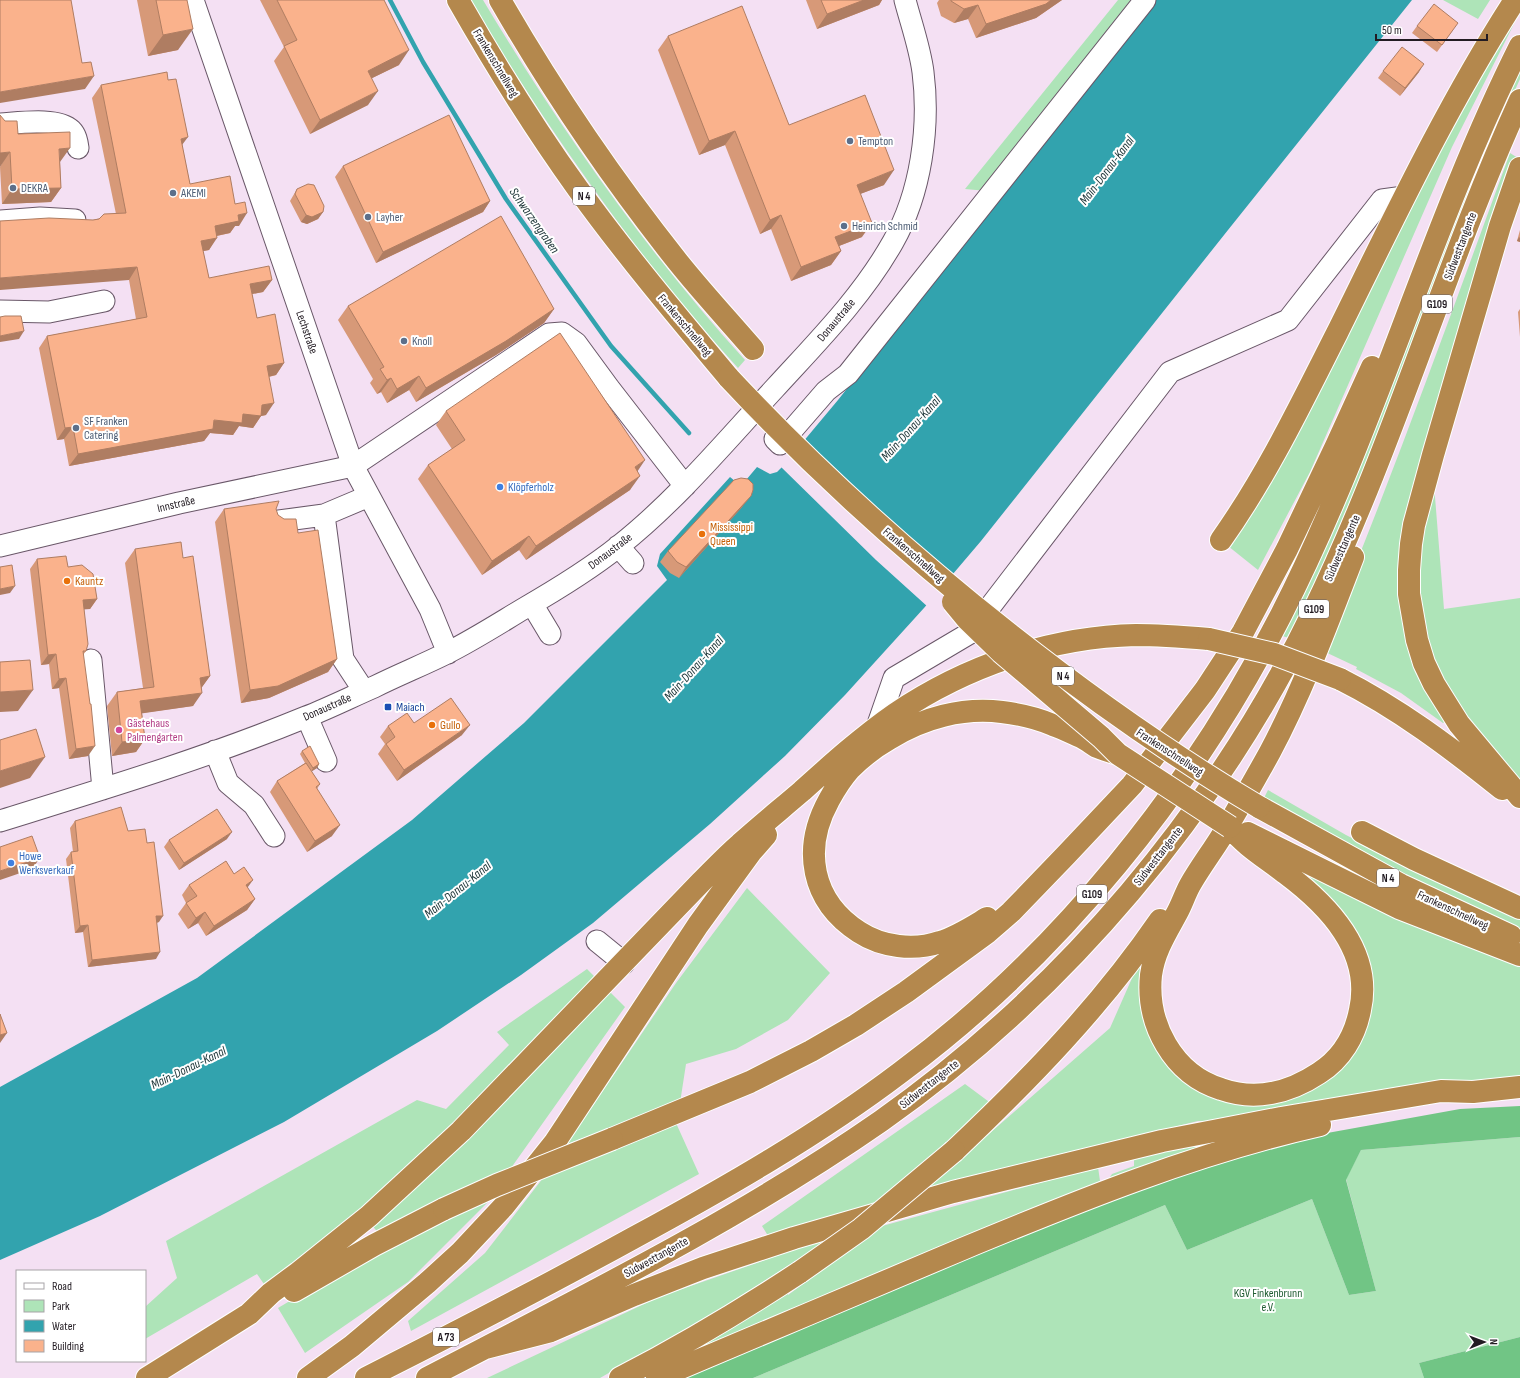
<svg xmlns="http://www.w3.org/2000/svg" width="1520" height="1378" font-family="'Sofia Sans Condensed',sans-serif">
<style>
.green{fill:#aee4b8}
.forest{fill:#71c585}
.water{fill:#32a3ae}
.pier{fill:#f4e0f3}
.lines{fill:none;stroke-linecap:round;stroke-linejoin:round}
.stream{stroke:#32a3ae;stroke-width:4.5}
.minor-casing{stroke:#695768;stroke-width:23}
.highway-casing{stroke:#fff;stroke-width:24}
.minor{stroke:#fff;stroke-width:21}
.highway{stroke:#b4884d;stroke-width:22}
.highway-bridge-casing{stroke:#fff;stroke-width:24;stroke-linecap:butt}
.highway-bridge{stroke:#b4884d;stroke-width:22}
.wall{fill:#d79978}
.shaded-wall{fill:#af7d62}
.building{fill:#fab28c;stroke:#af7d62}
.service-dot{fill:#5c6f8a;stroke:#fff;stroke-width:1.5}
.shop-dot{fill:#3f7fe0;stroke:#fff;stroke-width:1.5}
.food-dot{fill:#e8710a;stroke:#fff;stroke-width:1.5}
.transit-dot{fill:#1a4fb4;stroke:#fff;stroke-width:1.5}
.hotel-dot{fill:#d1479c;stroke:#fff;stroke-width:1.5}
.labels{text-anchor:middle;stroke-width:4;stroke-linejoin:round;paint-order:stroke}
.shield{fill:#fff;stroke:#645f64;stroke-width:1}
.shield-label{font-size:11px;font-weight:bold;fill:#221b22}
.street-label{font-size:12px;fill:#221b22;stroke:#fff}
.service-label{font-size:12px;fill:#4e5e75;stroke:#fff;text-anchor:start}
.shop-label{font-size:12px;fill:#366cbe;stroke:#fff;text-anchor:start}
.food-label{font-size:12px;fill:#c56008;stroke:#fff;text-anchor:start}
.transit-label{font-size:12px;fill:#164399;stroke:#fff;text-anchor:start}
.hotel-label{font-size:12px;fill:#b23c85;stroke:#fff;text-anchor:start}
.park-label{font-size:12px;fill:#205c32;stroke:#fff}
.water-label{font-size:13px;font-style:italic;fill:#193134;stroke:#fff}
</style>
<rect width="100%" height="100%" fill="#f4e0f3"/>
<!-- green -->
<path class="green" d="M471,0H483C559,127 645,250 745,360L738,368C666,289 602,204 543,116C518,78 493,40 471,0Z
M1118,0H1139L987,191L965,189Z
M1443,0H1490L1478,19Z
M1520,12L1452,147L1310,472L1258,570L1228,546L1275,476L1426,165L1450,121Z
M1520,62V79L1506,110L1344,522L1289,638L1279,635L1401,349Z
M1510,153L1518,158L1403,552L1449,719L1443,723L1401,693L1356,669L1357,667L1321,650C1389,486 1449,320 1510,153Z
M1433,472L1444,609L1520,598V782L1444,692L1414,592Z
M1268,790L1346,835L1401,863L1520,919V931L1444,897L1263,800Z
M1304,871L1520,961V1077L1234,1121H1198L927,1188L1110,1028L1144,951L1146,962L1187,1078L1305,1089L1369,997L1302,878Z
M747,888L830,973L788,1020L736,1049L686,1064L680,1103L567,1144L676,983Z
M587,969L596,978L458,1124L330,1239L266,1287L257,1274L145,1339V1307L177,1278L166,1241L417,1100L446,1109L509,1045L497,1032Z
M608,990L625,1007L511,1168L456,1191L379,1234L371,1224Z
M965,1084L992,1104L870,1208L770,1239L762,1226Z
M676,1123L699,1174L411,1331L408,1321L485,1253L543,1178Z
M1281,1123L1105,1184L1112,1174L1134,1166V1160L1118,1162Z
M1520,1137V1337L1419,1363L1424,1378H753L1165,1205L1187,1250L1312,1199L1349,1295L1376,1291L1346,1179L1361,1150Z
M1098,1167L1100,1181L964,1243L645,1376L788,1289V1295L882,1226Z
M490,1200L408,1282L305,1353L278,1308L384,1245Z
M834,1236L724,1307L600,1378H487L659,1297Z"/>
<!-- forest -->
<path class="forest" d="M1520,1106V1137L1361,1150L1346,1180L1376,1291L1349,1295L1312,1199L1187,1250L1165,1205L753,1378H681L1107,1200L1272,1143L1460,1109Z
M1520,1337V1378H1424L1419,1363Z"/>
<!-- water -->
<path class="water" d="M1155,0H1412L1228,230L981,541L924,608L845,695L785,756L710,824L593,923L521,975L437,1031L284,1122L100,1216L0,1260V1087L197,978L412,820L524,723L667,580L657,566L660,554L730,477L741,486L757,467L770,474L777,472L782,467L838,400Z"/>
<!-- pier -->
<path class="pier" d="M804,438L821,457L953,577L928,607L876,560L780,466Z"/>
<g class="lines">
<!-- stream -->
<path class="stream" d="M390,0L423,62L506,199L611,346L689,433"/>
<!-- minor casing -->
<g class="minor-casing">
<path id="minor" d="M193,0L353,466L430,609L448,653
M0,124C18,123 58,117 71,130C76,135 77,141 78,148
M0,221L40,218L75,220
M0,311L49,312L104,301
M775,439L780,444L826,391L848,374L1145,0
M279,521L324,515
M0,546L179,503L353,466L549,334L562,333L576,343L609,388L685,486
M618,546L633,563
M532,604L550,634
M91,660L103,789
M364,691L343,659L324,515L369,496
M307,717L326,761
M877,727L894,678L970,633L1170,372L1288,320L1382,200L1404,197
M215,751L228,783L254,805L274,836
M0,821C103,789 206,758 306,717C329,708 351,697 374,687C398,675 423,665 447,653C473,640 498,624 523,609C556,590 589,570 619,546C676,501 725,442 775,388C817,342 862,297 893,242C921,193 930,127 923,72C920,48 911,23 905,0
M597,941L624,963"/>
</g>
<!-- highway casing -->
<g class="highway-casing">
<path id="highway" d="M458,0C495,65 534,128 578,189C625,254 677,316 729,378
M500,0C553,92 612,179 678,262C702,292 728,320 753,349
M1520,168L1500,226L1433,455L1414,525L1411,544L1409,570V594L1417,640L1424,663L1434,684L1459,724L1520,797
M1221,540C1267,475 1301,404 1337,333C1393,220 1447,105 1515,0
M1340,679C1398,708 1451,748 1502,789
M1259,807L1401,885L1511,936
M1230,827C1245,846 1266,858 1285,873C1328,905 1373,951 1360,1010C1355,1036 1341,1059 1319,1073C1289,1093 1255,1101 1221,1089C1173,1074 1146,1024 1151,975C1154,952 1166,933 1177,913C1182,904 1185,894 1190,885C1199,869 1211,853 1221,837C1238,809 1254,781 1270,752C1303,690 1328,622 1353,557
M1362,832L1414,859L1520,908
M1248,833L1399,908L1520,955
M987,918C972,927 957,937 940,942C914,951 882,947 859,932C811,901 802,849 829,800C835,789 842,778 850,769C862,757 875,747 889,739C922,718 963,707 1002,712C1019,714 1037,718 1053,725C1062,728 1072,733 1081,737C1087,740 1092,744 1097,747C1104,750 1111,752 1118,754
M612,1139L750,1082L811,1051L856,1025L906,992L988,932L1011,912L1066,855L1132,785L1205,690L1243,632L1287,549L1336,446L1372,367
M954,1151C1029,1080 1101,1006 1160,920
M294,1291L374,1245L444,1209
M485,1348C620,1278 756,1208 881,1121C1065,991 1216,812 1314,610C1394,445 1444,267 1520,100
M147,1378L249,1314L271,1293L298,1273L369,1216L461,1131L701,882C714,869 726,856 740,844C760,826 781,809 802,791C832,764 862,737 895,714C966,666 1050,637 1136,635C1161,635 1185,637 1209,639
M308,1378L352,1346L427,1283L460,1253L504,1206L555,1142L698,925L751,852L766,835
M366,1378C457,1332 546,1286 635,1237C727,1187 818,1135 901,1072C1059,955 1192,789 1281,615C1375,431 1428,230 1520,46
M427,1378L485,1348L551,1331L634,1295L703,1268L794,1238L953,1192L1162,1141L1281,1118L1441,1091L1473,1092L1520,1087
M620,1378C682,1346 742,1310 800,1272
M657,1378C758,1335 859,1293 960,1250C1078,1201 1196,1153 1320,1125"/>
</g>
<!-- minor -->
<use href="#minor" class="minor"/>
<!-- highway -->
<use href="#highway" class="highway"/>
<!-- highway-bridge casing -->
<g class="highway-bridge-casing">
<path id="highway-bridge" d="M729,378C815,470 909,555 1008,633C1088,696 1171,755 1259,807
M953,602L967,619L1001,652L1101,737L1118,754L1230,827
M1209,639L1274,654L1340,679
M444,1209L497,1185L612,1139
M800,1272L861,1229L954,1151"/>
</g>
<!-- highway-bridge -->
<use href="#highway-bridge" class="highway-bridge"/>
</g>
<!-- wall -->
<path class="wall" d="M137,0H187L178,50L148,56Z
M260,0H384L399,65L372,78L368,105L310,134L274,61L284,47Z
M806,0H882L879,5L817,29Z
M939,0H1062L1036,18L976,38L968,19L954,23L941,16L937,3Z
M1417,26L1453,30L1437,52L1412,33Z
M668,36L789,125L884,185L860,194L862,237L839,246L841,251L831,265L791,281L771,229L760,234L725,145L699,155L658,50Z
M1383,71L1419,72L1400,96L1378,78Z
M101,85L182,145L190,184L239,226H235L230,233L217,236L209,250L203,251L209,278L272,280L263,292L252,294L257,318L284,363L276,375L269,377L266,415L261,416L253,428L239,426L233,435L210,433L204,441L69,466L64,439L57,440L39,348L47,336L136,319L129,280L93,220L116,214L92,98Z
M18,134L60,162L61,188L51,202L2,204L0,167Z
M343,166L490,201L483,212L376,263L335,177Z
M297,189L323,212L318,219L307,224L301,222L290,201Z
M1520,230V242L1517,241Z
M348,306L554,309L544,323L496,355L416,402L409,390L387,403L381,392L377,394L370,383L373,379L338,320Z
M1520,309V337L1518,312Z
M446,411L637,471L630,490L526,560L519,550L482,575L418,479L428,465L452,449L436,425Z
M743,506L679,578L670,573L660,562L668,551Z
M224,509L278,515L298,533L337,659L328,672L269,698L241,703L215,522Z
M135,549L183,558L210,676L201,688L193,706L142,713L145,739L136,752L112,756L107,706L117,692L143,688L125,563Z
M37,559L68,567L97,599L90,609H84L86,651L83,655L88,756L69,759L59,688L52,689L49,664L41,665L30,569Z
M414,723L462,735L397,781L378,754L385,744L380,737L388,726Z
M302,751L319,764L317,768L311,771L320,784L317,789L332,836L307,852L270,792L277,781L305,763L300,754Z
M75,821L128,831L159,922L157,923L156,959L88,967L83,932L75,933L66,859L71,852H73L70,828Z
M227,839L179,870L164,847L169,840Z
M234,874L247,888L255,899L247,910L206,936L198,923L188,929L178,914L186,903L182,895L189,885Z"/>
<!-- shaded-wall -->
<path class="shaded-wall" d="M864,0H882L879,5L817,29L827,14Z
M1051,0H1062L1036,18L976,38L986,24Z
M978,5L968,19L954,23L964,9Z
M193,29L178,50L148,56L163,35Z
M409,50L399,65L358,85L368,71Z
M1424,64L1419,72L1400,96L1405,88Z
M94,76L85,89L0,103V92Z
M378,91L368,105L310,134L320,120Z
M735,131L725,145L699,155L709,141Z
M188,137L179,149L181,139Z
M70,148L60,162L59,149Z
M10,152L0,167V153Z
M894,170L884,185L847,199L857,185Z
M61,188L51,202L2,204L12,189Z
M490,201L483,212L376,263L383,252Z
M323,212L318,219L307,224L301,222L306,215Z
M247,213L239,226H235L230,233L206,238L215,226L238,215Z
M781,215L771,229L760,234L770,220Z
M872,223L862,237L826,251L835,237Z
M1519,237L1520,238V242L1517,241Z
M217,238L209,250L193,253L201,241Z
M841,251L831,265L791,281L801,267Z
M137,267L129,280L0,290V278Z
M272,280L263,292L241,296L250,284Z
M554,309L544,323L496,355L416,402L426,388Z
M24,331L19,339L0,342V336Z
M284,363L276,375L258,379L267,366Z
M419,376L409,390L387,403L397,389Z
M391,378L381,392L377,394L387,380Z
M274,403L266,415L261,416L253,428L239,426L233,435L210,433L204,441L69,466L78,454L243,414L262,405Z
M73,427L64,439L57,440L65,428Z
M645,460L635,475V467Z
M640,476L630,490L526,560L536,546Z
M751,496L743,506L679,578L686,567Z
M529,536L519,550L482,575L492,561Z
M15,586L10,593L0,595V589Z
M97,599L90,609L76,610L83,600Z
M56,654L49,664L41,665L48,655Z
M337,659L328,672L269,698L241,703L250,690Z
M210,676L200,690V678Z
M66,678L59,688L52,689L59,679Z
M33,690L18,711L0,712V692Z
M202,693L193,706L131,715L140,701Z
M470,725L462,735L397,781L404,770Z
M145,739L136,752L112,756L122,742Z
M95,746L88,756L69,759L76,749Z
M45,757L30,778L0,788V771Z
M319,764L317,768L311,772L313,768Z
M340,825L332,836L307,852L315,841Z
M232,832L227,839L179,870L184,863Z
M40,858L32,869L0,880V871Z
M253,880L245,891L246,885Z
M255,899L247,910L206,936L214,926Z
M205,912L198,923L188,929L196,918Z
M156,916H163L159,922L151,923Z
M88,925L83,932L75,933L80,926Z
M160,952L156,959L88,967L92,960Z
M7,1033L0,1043V1035Z"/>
<!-- building -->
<path class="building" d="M0,0H71L82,63L91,62L94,76L0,92Z
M156,0H187L193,29L163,35Z
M277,0H384L409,50L368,71L378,91L320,120L284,46L297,40Z
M821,0H864L827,14Z
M951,0H1051L1046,4L986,24L978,5L964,9L951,1Z
M1434,4L1458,23L1442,45L1417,26Z
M742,6L789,125L865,95L894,170L857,185L872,223L835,237L841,251L801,267L781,215L770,220L735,131L709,141L668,36Z
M1402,47L1424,64L1405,88L1383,71Z
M167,72L168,80L176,79L188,137L181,139L190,184L230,176L235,204L245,202L247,213L238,215L239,221L215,226L217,238L201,241L209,278L269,266L272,280L250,284L257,318L275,314L284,363L267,366L274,403L262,405L261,416L243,414L242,423L214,420L213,429L78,454L73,427L65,428L47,336L147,317L137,267L0,278V221L49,218L93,220L99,219L104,214L126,213L101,85Z
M0,115L5,121H17L18,134L70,132V148L59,149L61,188L12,189L10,152L0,153Z
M449,115L490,201L383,252L343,166Z
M308,184L314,185L324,206L323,212L312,217L306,215L295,194L297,189Z
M501,216L554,309L506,341L426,388L419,376L397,389L391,378L387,380L380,369L384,367L348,306Z
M5,316H21L24,331L0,336V317Z
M560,333L645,460L635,467L640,476L536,546L529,536L492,561L428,465L465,440L446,411Z
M741,478L748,479L753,484V490L751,496L686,567L677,562L668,551L734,480Z
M279,501L276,509L278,515L284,519H296L298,533L318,530L337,659L278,686L250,690L224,509Z
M181,542L183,558L193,556L210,676L200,678L202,693L140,701L145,739L122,742L117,692L154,687L135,549Z
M66,556L68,567L82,565L93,574L97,599L83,600L88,644L86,651H83L90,704H91L95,746L76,749L66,678L59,679L56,654L48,655L37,559Z
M12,565L15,586L0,589V567Z
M30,660L33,690L0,692V662Z
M451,698L470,725L404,770L386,744L395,737L388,726L407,713L414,723Z
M36,729L45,757L0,771V740Z
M310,746L319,764L313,768L302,751Z
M306,763L320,784L316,787L340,825L315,841L277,781Z
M121,807L128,831L145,829L147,843L154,842L163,916H156L160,952L92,960L88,925L80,926L71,852L78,851L75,821Z
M217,809L232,832L184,863L169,840Z
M32,836L40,858L0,871V847Z
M226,861L234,874L244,867L253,880L246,885L255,899L214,926L205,912L196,918L186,903L197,896L189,885Z
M0,1014L7,1033L0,1035Z"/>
<!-- markers -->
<g class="service-dot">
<circle cx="850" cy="141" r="4"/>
<circle cx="13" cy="188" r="4"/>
<circle cx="173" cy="193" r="4"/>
<circle cx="368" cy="217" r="4"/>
<circle cx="844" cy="226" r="4"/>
<circle cx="404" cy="341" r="4"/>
<circle cx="76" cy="428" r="4"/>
</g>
<g class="shop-dot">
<circle cx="500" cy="487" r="4"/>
<circle cx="11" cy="863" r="4"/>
</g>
<g class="food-dot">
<circle cx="702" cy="534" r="4"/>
<circle cx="67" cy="581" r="4"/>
<circle cx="432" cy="725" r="4"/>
</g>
<rect class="transit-dot" x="384" y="703" width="8" height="8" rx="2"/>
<circle class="hotel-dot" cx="119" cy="730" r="4"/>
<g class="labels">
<!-- shield labels -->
<g class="shield">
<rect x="573" y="187" width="22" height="18" rx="3"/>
<rect x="1422" y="295" width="30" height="18" rx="3"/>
<rect x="1299" y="600" width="30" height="18" rx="3"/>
<rect x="1052" y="667" width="22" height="18" rx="3"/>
<rect x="1377" y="869" width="22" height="18" rx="3"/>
<rect x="1077" y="885" width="30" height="18" rx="3"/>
<rect x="433" y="1328" width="26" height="18" rx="3"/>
</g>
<g class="shield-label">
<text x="584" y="200">N 4</text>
<text x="1437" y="308">G109</text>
<text x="1314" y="613">G109</text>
<text x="1063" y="680">N 4</text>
<text x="1388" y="882">N 4</text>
<text x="1092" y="898">G109</text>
<text x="446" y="1341">A 73</text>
</g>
<!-- street labels -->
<g class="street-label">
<text transform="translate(496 63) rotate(59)" y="4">Frankenschnellweg</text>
<text transform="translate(1460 246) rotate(-69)" y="4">Südwesttangente</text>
<text transform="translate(836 320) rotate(-50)" y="4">Donaustraße</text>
<text transform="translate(685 325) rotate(50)" y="4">Frankenschnellweg</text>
<text transform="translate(307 332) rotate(71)" y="4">Lechstraße</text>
<text transform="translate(176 504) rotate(-13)" y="4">Innstraße</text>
<text transform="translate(1342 548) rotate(-66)" y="4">Südwesttangente</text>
<text transform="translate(610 551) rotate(-37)" y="4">Donaustraße</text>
<text transform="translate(914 555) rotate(41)" y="4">Frankenschnellweg</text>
<text transform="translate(327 707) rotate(-24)" y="4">Donaustraße</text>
<text transform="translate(1170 752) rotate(33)" y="4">Frankenschnellweg</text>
<text transform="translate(1158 856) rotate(-52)" y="4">Südwesttangente</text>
<text transform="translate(1453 910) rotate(25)" y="4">Frankenschnellweg</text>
<text transform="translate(929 1084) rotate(-38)" y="4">Südwesttangente</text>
<text transform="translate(656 1257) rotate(-29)" y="4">Südwesttangente</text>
</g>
<!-- service labels -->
<g class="service-label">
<text x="858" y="145">Tempton</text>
<text x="21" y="192">DEKRA</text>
<text x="181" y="197">AKEMI</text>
<text x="376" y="221">Layher</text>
<text x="852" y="230">Heinrich Schmid</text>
<text x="412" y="345">Knoll</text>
<text x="84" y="425">SF Franken<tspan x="84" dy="14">Catering</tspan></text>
</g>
<!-- shop labels -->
<g class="shop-label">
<text x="508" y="491">Klöpferholz</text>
<text x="19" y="860">Howe<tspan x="19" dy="14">Werksverkauf</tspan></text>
</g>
<!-- food labels -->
<g class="food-label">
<text x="710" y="531">Mississippi<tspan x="710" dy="14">Queen</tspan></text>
<text x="75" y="585">Kauntz</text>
<text x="440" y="729">Gullo</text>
</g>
<!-- transit labels -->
<g class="transit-label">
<text x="396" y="711">Maiach</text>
</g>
<!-- hotel labels -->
<g class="hotel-label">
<text x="127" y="727">Gästehaus<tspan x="127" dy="14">Palmengarten</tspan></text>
</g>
<!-- park labels -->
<g class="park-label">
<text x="1268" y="1297">KGV Finkenbrunn<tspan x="1268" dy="14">e.V.</tspan></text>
</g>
<!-- water labels -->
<g class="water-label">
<text transform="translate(1106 170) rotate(-53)" y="5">Main-Donau-Kanal</text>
<text transform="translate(535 220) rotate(55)" y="5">Schwarzengraben</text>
<text transform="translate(910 428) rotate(-48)" y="5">Main-Donau-Kanal</text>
<text transform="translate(693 668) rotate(-48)" y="5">Main-Donau-Kanal</text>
<text transform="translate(457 889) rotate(-39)" y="5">Main-Donau-Kanal</text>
<text transform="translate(188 1067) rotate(-26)" y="5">Main-Donau-Kanal</text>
</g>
</g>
<!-- legend -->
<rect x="16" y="1270" width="130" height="92" fill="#ffffff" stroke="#a7a4a7"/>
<rect x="24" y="1283" width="20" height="6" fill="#ffffff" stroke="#a7a4a7"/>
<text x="52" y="1290" font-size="12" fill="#221b22">Road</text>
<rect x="24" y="1300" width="20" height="12" fill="#aee4b8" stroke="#a7a4a7"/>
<text x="52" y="1310" font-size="12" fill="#221b22">Park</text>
<rect x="24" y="1320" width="20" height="12" fill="#32a3ae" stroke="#a7a4a7"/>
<text x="52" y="1330" font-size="12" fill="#221b22">Water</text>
<rect x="24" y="1340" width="20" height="12" fill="#fab28c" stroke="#a7a4a7"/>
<text x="52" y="1350" font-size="12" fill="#221b22">Building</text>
<!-- north arrow -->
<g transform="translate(1484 1342) rotate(89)" stroke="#ffffff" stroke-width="3" paint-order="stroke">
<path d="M0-3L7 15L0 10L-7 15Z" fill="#221b22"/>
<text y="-6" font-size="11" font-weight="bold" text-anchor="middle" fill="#221b22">N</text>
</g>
<!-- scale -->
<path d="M1376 34v6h111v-6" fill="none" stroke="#221b22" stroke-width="2"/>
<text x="1382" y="34" font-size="12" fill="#221b22" stroke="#ffffff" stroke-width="3" paint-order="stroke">50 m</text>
</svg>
